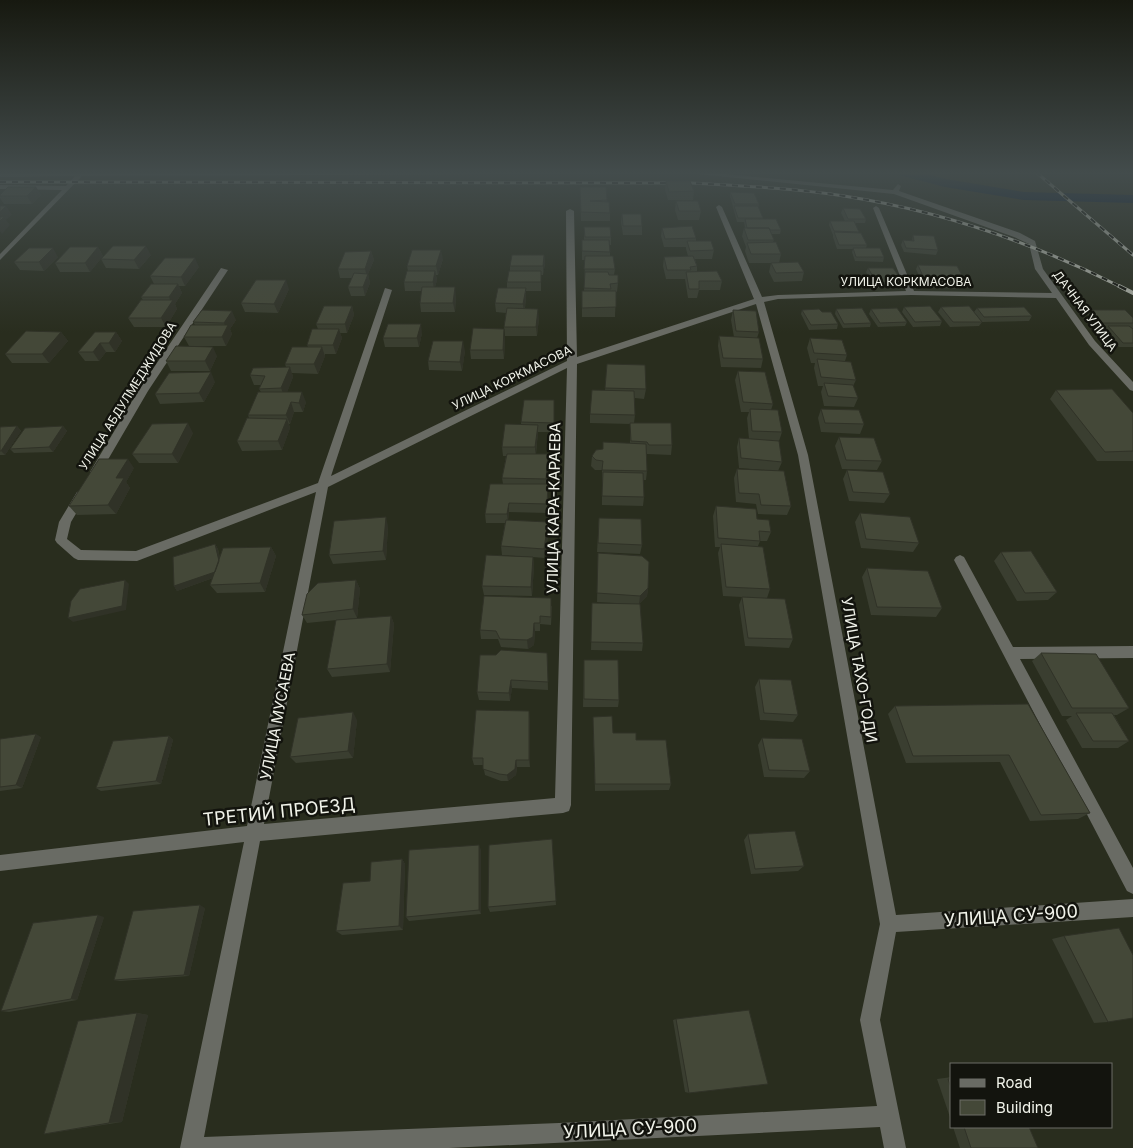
<svg xmlns="http://www.w3.org/2000/svg" width="1133" height="1148" font-family="Inter,sans-serif">
<style>
.lines{fill:none;stroke-linecap:round;stroke-linejoin:round}
.canal{fill:#001635;fill-rule:evenodd}
.minor{fill:#696b64;fill-rule:evenodd}
.rail-far1-casing{stroke:#b4b7ac;stroke-width:3}
.rail-casing{stroke:#b4b7ac;stroke-width:4}
.rail-far1{stroke:#13140e;stroke-width:2;stroke-dasharray:6;stroke-linecap:butt}
.rail{stroke:#13140e;stroke-width:2.5;stroke-dasharray:8;stroke-linecap:butt}
.wall{fill:#3a3e30}
.shaded-wall{fill:#303227}
.building{fill:#444838;stroke:#303227}
.labels{text-anchor:middle;stroke-width:5;stroke-linejoin:round;paint-order:stroke}
.far-street-label{font-size:12px;fill:#f1f3ea;stroke:#13140e}
.street-label{font-size:15px;fill:#f1f3ea;stroke:#13140e}
.near-street-label{font-size:18px;fill:#f1f3ea;stroke:#13140e}
</style>
<rect width="100%" height="100%" fill="#292d1e"/>
<g class="lines">
<!-- canal -->
<path class="canal" d="M897,172H918L946,179L1024,192L1133,195V203L1024,200L945,187L899,175Z"/>
<!-- minor -->
<path class="minor" d="M514,172L511,174L82,176L0,260V254L62,190L0,189V185L66,186L75,176L0,177V173Z
M678,172H704L893,190L898,184L901,186L899,191L1020,233L1035,241L1043,269L1095,341L1133,382V391L1130,390L1089,345L1056,298L911,295L778,299L764,302L808,455L896,915L1133,899V917L896,932L880,1020L906,1148H884L880,1127L449,1148H180L244,842L0,871V855L247,826L316,492L137,561L78,560L74,558L57,543L55,540L59,522L77,492L81,491L87,495L71,522L67,539L81,550L136,551L318,483L385,288L392,290L331,476L567,361L566,211L570,209L574,211L577,357L754,299L716,207L719,205L722,207L762,297L778,295L906,291L873,208L876,206L879,208L914,291L1052,293L1035,269L1029,244L1014,237L894,194ZM756,304L798,455L880,924L860,1020L877,1106L559,1123L204,1137L260,841L563,813L569,811L571,805L577,364ZM567,368L555,798L264,824L328,487Z
M221,268L228,270L148,391L99,475H91L90,472L138,391Z
M960,555L964,557L1013,647L1133,646V658L1020,659L1133,868V894L1127,891L954,560L956,557Z"/>
<!-- rail-far1 casing -->
<g class="rail-far1-casing">
<path id="rail-far1" d="M1036,172L1133,255
M0,182L692,183C743,186 793,188 844,196C941,211 1034,243 1121,287"/>
</g>
<!-- rail casing -->
<g class="rail-casing">
<path id="rail" d="M1119,286L1133,293"/>
</g>
<!-- rail-far1 -->
<use href="#rail-far1" class="rail-far1"/>
<!-- rail -->
<use href="#rail" class="rail"/>
</g>
<!-- wall -->
<path class="wall" d="M666,181L694,191L693,200H668L665,190Z
M36,187L41,195L32,204H4L0,198V195Z
M580,187H606L607,202L610,213V221H581Z
M730,192L759,204L758,207L763,219L781,230L780,234H771L774,240L773,242L781,254L779,263H749L745,251L746,247L742,236L744,228H745L744,222H737L730,196Z
M676,201L701,211L699,220H678L675,210Z
M843,208L866,219L865,223H855L859,232L858,233L867,245L866,248L884,257L883,262L855,261L852,252L853,249H837L833,237V235L829,225L830,221H845L841,213Z
M622,214L642,226V235H623L621,222Z
M584,227L611,237V245H610V256L615,269L614,275L618,283L617,292H616L615,317H582V291H584L585,260H582V240H584Z
M662,228L696,238V241L714,250L712,259H695L697,266V272L722,281L720,290H699L697,298H688L685,279H666L663,266L664,257L688,256L686,249V247H664L661,236Z
M913,235L938,250L936,255L904,252L901,245L903,240L912,241Z
M98,247L103,256L90,272H60L55,263Z
M371,251L374,260L368,274L370,283L365,296H351L348,287L352,278H340L338,269Z
M151,255L139,269L106,268L101,259Z
M544,255L545,264L543,275H541V291H526V297L525,308L539,318L537,336H505L504,327L506,313L496,312L495,303L507,288V282L510,271V266Z
M58,257L44,271L20,270L14,262Z
M443,259L438,275H436L437,280L435,287L456,296L455,312H421L420,303L422,291H405L404,282L408,271L407,266Z
M771,263L804,272L802,281L774,282L769,272Z
M918,265L964,279L962,283H960L961,285L959,289L924,287L916,269Z
M199,267L185,286H179L182,293L175,304L177,309L166,327H134L128,318L143,300L141,297L154,284L150,276Z
M868,268L903,282L901,287L876,288L866,272Z
M289,289L278,313L245,312L241,303Z
M352,306L354,315L347,333H340L342,338L336,354H325V356L318,374L292,373L293,377L287,392L306,402L303,412H294L290,424H289L290,428L282,450L242,451L237,441L249,418L248,415L261,392L259,389L261,385H254L250,375L286,367L285,364L308,347L307,345L318,329L316,324Z
M904,307L942,321L940,326L913,327L902,312Z
M941,307L982,322L979,326L950,327L938,312Z
M977,308L1032,316L1029,321L982,322L974,312Z
M836,309L871,323L870,327L843,328L835,314Z
M871,309L907,322L905,326L878,327L869,314Z
M733,310L759,332L757,338L763,359L761,368L721,367L718,346L719,336L734,337L731,320Z
M802,310L822,312L838,324L837,329L809,330L801,314Z
M1090,310L1133,318V328H1132L1133,329V347H1119L1104,331L1106,328H1099L1087,314Z
M236,320L230,329L232,334L226,346H189L184,337L195,325L193,322Z
M61,332L68,341L49,363H12L5,354Z
M116,332L122,341L115,352H106L99,361H85L78,352Z
M422,333L419,347H385L383,338Z
M505,338L504,359H471L470,350Z
M810,338L847,355L845,361L856,380L853,386L858,398L854,407L824,406L821,392L823,386H818L814,368L815,363H811L807,348Z
M465,351L462,371L429,370L428,361Z
M217,356L210,371H171L166,361Z
M607,364L646,389L644,399L635,398V415L634,423L672,445L671,455L647,454L646,452L647,471L646,480H643L644,497L643,506L602,505V470H595L591,466L592,456L603,449L630,443V424L590,423V414L605,390Z
M738,371L773,404L771,410L782,432L779,441L782,462L778,471L739,468L737,447L739,438L749,439L747,418L749,412H741L735,380Z
M215,382L204,402L160,404L155,394Z
M1056,390L1133,413V461H1097L1050,399Z
M554,400V432H538L536,454H548L547,484H548V494L547,513L509,512L508,520L549,531L544,558L533,557L534,566L532,596L484,595L482,586L531,557L502,555L501,546L505,523H486L485,514L503,484L502,478L506,456H503L502,447L521,425V422Z
M821,409L864,424L860,434L821,432L818,418Z
M17,426L21,431L5,455H0V427Z
M63,426L67,431L53,452L14,453L10,449Z
M193,433L178,463H139L132,454Z
M839,437L882,461L877,470L842,469L835,446Z
M134,468L126,482L130,488L116,514L77,515L69,506Z
M737,469L791,506L787,515L758,514L756,504L736,502L734,478Z
M847,470L890,494L884,503L849,501L843,479Z
M716,506L757,519L771,532L767,541H760L758,546L770,589L767,598L793,639L789,648L745,646L739,605L742,597L723,596L718,553L720,547H715L713,516Z
M860,513L919,543L913,552L861,548L855,522Z
M599,518L642,545L640,554L597,552Z
M388,526L386,560L333,564L329,555Z
M215,544L218,549L220,558L271,547L276,556L265,592L217,593L210,585L213,578L177,591L174,586Z
M1001,552L1057,592L1048,600L1017,601L994,561Z
M598,562L648,588L647,596L639,604L643,643L642,651L591,650L592,612L631,604L597,602Z
M867,568L942,608L936,617L871,615L862,577Z
M356,580L360,589L357,618L307,623L302,615Z
M552,606L551,625L540,624V631H535L534,645L528,649L501,647L498,639H481L480,630Z
M391,616L394,624L390,672L332,677L327,669Z
M547,653L548,690L512,688L510,701L479,700L477,692Z
M1041,653L1129,708L1117,715H1114L1129,741L1118,748H1082L1066,720L1072,716H1062L1032,661Z
M584,660L619,700L618,707H583Z
M759,679L798,715L793,722L760,720L755,687Z
M1028,704L1090,813L1078,819L1030,821L1000,762L906,763L888,714L895,706Z
M593,717L613,733L636,740L671,784L669,790L595,791L593,724Z
M530,718V767H517L516,775L508,781H501L485,775L483,765H474L472,758Z
M357,720L353,758L296,763L290,757Z
M169,736L173,740L161,784L101,791L96,788Z
M41,737L22,788L0,791V739Z
M762,738L810,771L804,778L764,777L758,745Z
M748,834L804,866L798,871L751,874L744,840Z
M552,839L556,905L490,912L488,907Z
M481,850V914L409,921L406,917Z
M402,859L405,864L403,930L342,935L336,931L370,881Z
M205,908L189,976L120,981L114,980Z
M104,917L77,1000L9,1012L1,1011Z
M1064,936L1108,1022L1094,1023L1052,939Z
M137,1013L148,1015L122,1122L44,1134Z
M676,1019L689,1093L685,1092L673,1020Z
M952,1077V1123L937,1079Z
M953,1127H1029L1038,1148H960Z"/>
<!-- shaded-wall -->
<path class="shaded-wall" d="M36,187L41,195L32,204L27,196Z
M6,206L12,215L6,220L10,225L2,234L0,231V212Z
M146,246L151,255L139,269L134,260Z
M98,247L103,256L90,272L85,263Z
M53,248L58,257L44,271L39,262Z
M441,250L443,259L438,275L436,266Z
M371,251L374,260L368,274L370,283L365,296L363,287L367,277L365,269Z
M544,255L545,264L543,275V266Z
M195,258L199,267L185,286L181,277Z
M435,271L437,280L434,291L433,282Z
M286,280L289,289L278,313L274,304Z
M178,284L182,293L175,304L177,309L166,327L161,318L171,302L169,297Z
M455,287L456,296L455,312L453,303Z
M526,288V297L524,313L523,304Z
M352,306L354,315L347,333L345,324Z
M538,309L539,318L537,336L536,327Z
M232,311L236,320L230,329L232,334L226,346L222,337L226,328L224,323Z
M421,324L422,333L419,347L417,338Z
M339,329L342,338L336,354L333,345Z
M504,329L505,338L504,359L503,350Z
M61,332L68,341L49,363L42,354Z
M116,332L122,341L115,352L109,343Z
M463,341L465,351L462,371L460,362Z
M100,343L106,352L99,361L93,352Z
M213,347L217,356L210,371L205,361Z
M322,347L325,356L318,374L314,364Z
M290,367L293,377L285,398L281,388Z
M211,372L215,382L204,402L199,393Z
M302,392L306,402L303,412L299,403Z
M291,402L294,412L290,424L286,415Z
M287,419L290,428L282,450L278,441Z
M188,423L193,433L178,463L172,454Z
M538,425V434L535,457V447Z
M17,426L21,431L5,455L1,451Z
M63,426L67,431L53,452L49,447Z
M548,454V464L547,488L546,479Z
M128,459L134,468L126,482L130,488L116,514L108,505L116,478Z
M509,503V512L508,524L507,514Z
M386,517L388,526L386,560L383,551Z
M548,522L549,531L544,558V549Z
M215,544L218,549L222,569L218,576L177,591L174,586Z
M271,547L276,556L265,592L260,583Z
M533,557L534,566L532,596L531,587Z
M125,580L129,584L126,610L73,622L68,618Z
M356,580L360,589L357,618L353,609Z
M648,588L647,596L639,604L640,596Z
M391,616L394,624L390,672L387,664Z
M534,623L535,631L534,645L528,649L527,640Z
M511,680L512,688L510,701L509,693Z
M529,711L530,718V767L529,760Z
M353,712L357,720L353,758L348,751Z
M36,734L41,737L22,788L16,785Z
M169,736L173,740L161,784L156,781Z
M516,760L517,767L516,775L508,781L507,775Z
M479,845L481,850V914L479,910Z
M402,859L405,864L403,930L399,926Z
M200,905L205,908L189,976L184,975Z
M98,915L104,917L77,1000L71,999Z
M137,1013L148,1015L122,1122L109,1123Z"/>
<!-- building -->
<path class="building" d="M666,181H690L694,191L669,192Z
M8,187H36L27,196H0V195Z
M580,187H606L607,200L590,201L609,202L610,213L581,212Z
M730,192L754,193L759,204H735Z
M676,201H698L701,211H679Z
M0,206H6L0,212Z
M734,206H758L763,218H738Z
M843,208L860,209L866,219H848Z
M622,214H641L642,226H623Z
M0,217H4L0,221Z
M745,219H776L781,230H770L769,228H747Z
M830,221H854L859,232L834,231Z
M692,226L696,238L665,239L662,228Z
M584,227H610L611,237H585Z
M744,228H769L774,240H748Z
M834,232L861,233L867,245H839Z
M913,235L934,236L938,250L906,248L903,240L914,241Z
M582,240H609L610,252L582,251Z
M687,241H711L714,250L690,251Z
M776,242L781,254H751L747,243Z
M113,246H146L134,260L101,259Z
M70,247H98L85,263H55Z
M29,248H53L39,262H14Z
M853,248H880L884,257H856Z
M412,250H441L436,266H407Z
M371,251L365,269H338L345,252Z
M512,255H544L543,266H510Z
M585,256H613L615,269H584Z
M693,256L697,266L690,267L691,270H667L664,257Z
M165,258H195L181,277L150,276Z
M798,262L804,272L776,273L771,263Z
M918,265L957,266L964,279H957L961,285L926,283Z
M868,268H893L903,282L877,283Z
M407,271H435L433,282H404Z
M509,271H541V282H507Z
M717,271L722,281H699V289H689L686,272Z
M585,272H608L609,275H618V283L610,284L611,289L584,288Z
M354,273L368,274L363,287H348Z
M256,280H286L274,304L241,303Z
M151,284H178L169,297H141Z
M422,287H455L453,303H420Z
M498,288H526L523,304L495,303Z
M582,291H616V307L582,308Z
M141,300H173L161,318H128Z
M324,306H352L345,324H316Z
M930,306L942,321L915,322L904,307Z
M969,306L982,322H953L941,307Z
M1024,307L1032,316L984,317L977,308Z
M507,308L538,309L536,327H504Z
M862,308L871,323L844,324L836,309Z
M897,308L907,322L880,323L871,309Z
M819,309L822,312H831L838,324L811,325L802,310Z
M202,310L232,311L224,323L193,322Z
M733,310L756,311L759,332L736,331Z
M1090,310H1125L1133,318V323H1102Z
M388,324H421L417,338H383Z
M191,325H228L222,337H184Z
M1108,326H1129L1133,329V343H1123Z
M473,328L504,329L503,350H470Z
M312,329H339L333,345H307Z
M26,331L61,332L42,354H5Z
M95,332H116L109,343H100L93,352H78Z
M719,336L759,338L763,359L723,358Z
M810,338L842,340L847,355L814,353Z
M433,341H463L460,362L428,361Z
M176,346L213,347L205,361H166Z
M292,347H322L314,364H285Z
M817,359L851,362L856,380L821,377Z
M607,364L645,365L646,389L605,388Z
M290,367L281,388L259,389L265,376L250,375L253,368Z
M738,371L765,372L773,404L743,402Z
M211,372L199,393L155,394L169,373Z
M824,383L853,385L858,398L828,396Z
M1112,389L1133,413V451L1105,452L1056,390Z
M592,390L634,391L635,415L590,414Z
M258,392H302L299,403L291,402L286,415H248Z
M524,400H554V423L521,422Z
M750,409L778,410L782,432L752,431Z
M821,409L859,410L864,424L825,423Z
M247,418L287,419L278,441H237Z
M188,423L172,454H132L152,424Z
M630,423H671L672,445H649L647,442L631,441Z
M505,424L538,425L535,447H502Z
M17,426L1,451H0V427Z
M63,426L49,447L10,449L25,428Z
M839,437L874,438L882,461L846,460Z
M739,438L779,441L782,462L741,458Z
M603,442L646,444L647,471L602,470L603,461L596,460L592,456L596,450L603,449Z
M507,454H548L546,479L502,478Z
M99,459H128L116,478H124L108,505L69,506Z
M737,469L784,471L791,506L761,505L759,494L739,493Z
M847,470L883,472L890,494L853,492Z
M603,472L643,473L644,497L602,496Z
M490,484H548L547,504L509,503L507,514H485Z
M716,506L756,509L757,519L769,520L771,532L759,531L760,541L718,538Z
M860,513L910,517L919,543L866,539Z
M386,517L383,551L329,555L334,521Z
M599,518L641,519L642,545L598,543Z
M506,520L548,522L544,549L501,546Z
M215,544L219,561L215,572L174,586L173,557Z
M721,544L763,547L770,589L726,587Z
M271,547L260,583L210,585L223,548Z
M1031,551L1057,592L1025,593L1001,552Z
M598,553L642,556L649,562L648,588L640,596L597,593Z
M486,555L533,557L531,587L482,586Z
M867,568L928,571L942,608L877,607Z
M125,580L122,606L68,618L71,601L80,589Z
M356,580L353,609L302,615L307,594L318,583Z
M484,596L551,598V617L540,616V623H534L533,637L527,640L500,639L496,631L480,630Z
M742,597L785,599L793,639L748,638Z
M592,603L640,604L643,643L591,642Z
M391,616L387,664L327,669L336,620Z
M501,650L547,653L548,682L511,680L509,693L477,692L480,655H496Z
M1041,653L1096,654L1129,708H1072Z
M584,660H618L619,700L584,699Z
M759,679L791,680L798,715L764,713Z
M1028,704L1090,813L1041,815L1009,755L913,756L895,706Z
M476,710L529,711V760H516L515,769L507,775L499,774L483,769V758H472Z
M353,712L348,751L290,757L298,718Z
M1076,713H1112L1129,741H1093Z
M612,716L613,733H636V740H666L671,784H595L593,717Z
M36,734L16,785L0,787V739Z
M169,736L156,781L96,788L113,741Z
M762,738L802,739L810,771L769,770Z
M795,831L804,866L755,869L748,834Z
M552,839L556,901L488,907L489,845Z
M479,845V910L406,917L409,850Z
M402,859L399,926L336,931L343,883L370,881L371,862Z
M200,905L184,975L114,980L133,911Z
M98,915L71,999L1,1011L33,923Z
M1119,928L1133,955V1018L1108,1022L1064,936Z
M749,1010L768,1084L689,1093L676,1019Z
M137,1013L109,1123L44,1134L78,1021Z
M948,1079H952V1090Z
M964,1127H1029L1038,1148H971Z"/>
<!-- sky -->
<linearGradient id="sky" x2="0" y2="1"><stop stop-color="#171910"/><stop offset="0.52" stop-color="#434c4c"/><stop offset="1" stop-color="#434c4c" stop-opacity="0"/></linearGradient>
<rect width="1133" height="333" fill="url(#sky)"/>
<g class="labels">
<!-- far-street labels -->
<g class="far-street-label">
<text x="906" y="286">УЛИЦА КОРКМАСОВА</text>
<text transform="translate(1085 311) rotate(53)" y="4">ДАЧНАЯ УЛИЦА</text>
<text transform="translate(512 378) rotate(-26)" y="4">УЛИЦА КОРКМАСОВА</text>
<text transform="translate(128 396) rotate(-58)" y="4">УЛИЦА АБДУЛМЕДЖИДОВА</text>
</g>
<!-- street labels -->
<g class="street-label">
<text transform="translate(554 508) rotate(-89)" y="5">УЛИЦА КАРА-КАРАЕВА</text>
<text transform="translate(859 670) rotate(80)" y="5">УЛИЦА ТАХО-ГОДИ</text>
<text transform="translate(278 716) rotate(-79)" y="5">УЛИЦА МУСАЕВА</text>
</g>
<!-- near-street labels -->
<g class="near-street-label">
<text transform="translate(279 812) rotate(-6)" y="6">ТРЕТИЙ ПРОЕЗД</text>
<text transform="translate(1011 916) rotate(-4)" y="6">УЛИЦА СУ-900</text>
<text transform="translate(630 1129) rotate(-3)" y="6">УЛИЦА СУ-900</text>
</g>
</g>
<!-- legend -->
<rect x="950" y="1063" width="162" height="65" fill="#13140e" stroke="#6c6d66"/>
<rect x="960" y="1079" width="25" height="8" fill="#696b64" stroke="#6c6d66"/>
<text x="996" y="1088" font-size="15" fill="#f1f3ea">Road</text>
<rect x="960" y="1100" width="25" height="15" fill="#444838" stroke="#6c6d66"/>
<text x="996" y="1113" font-size="15" fill="#f1f3ea">Building</text>
</svg>
